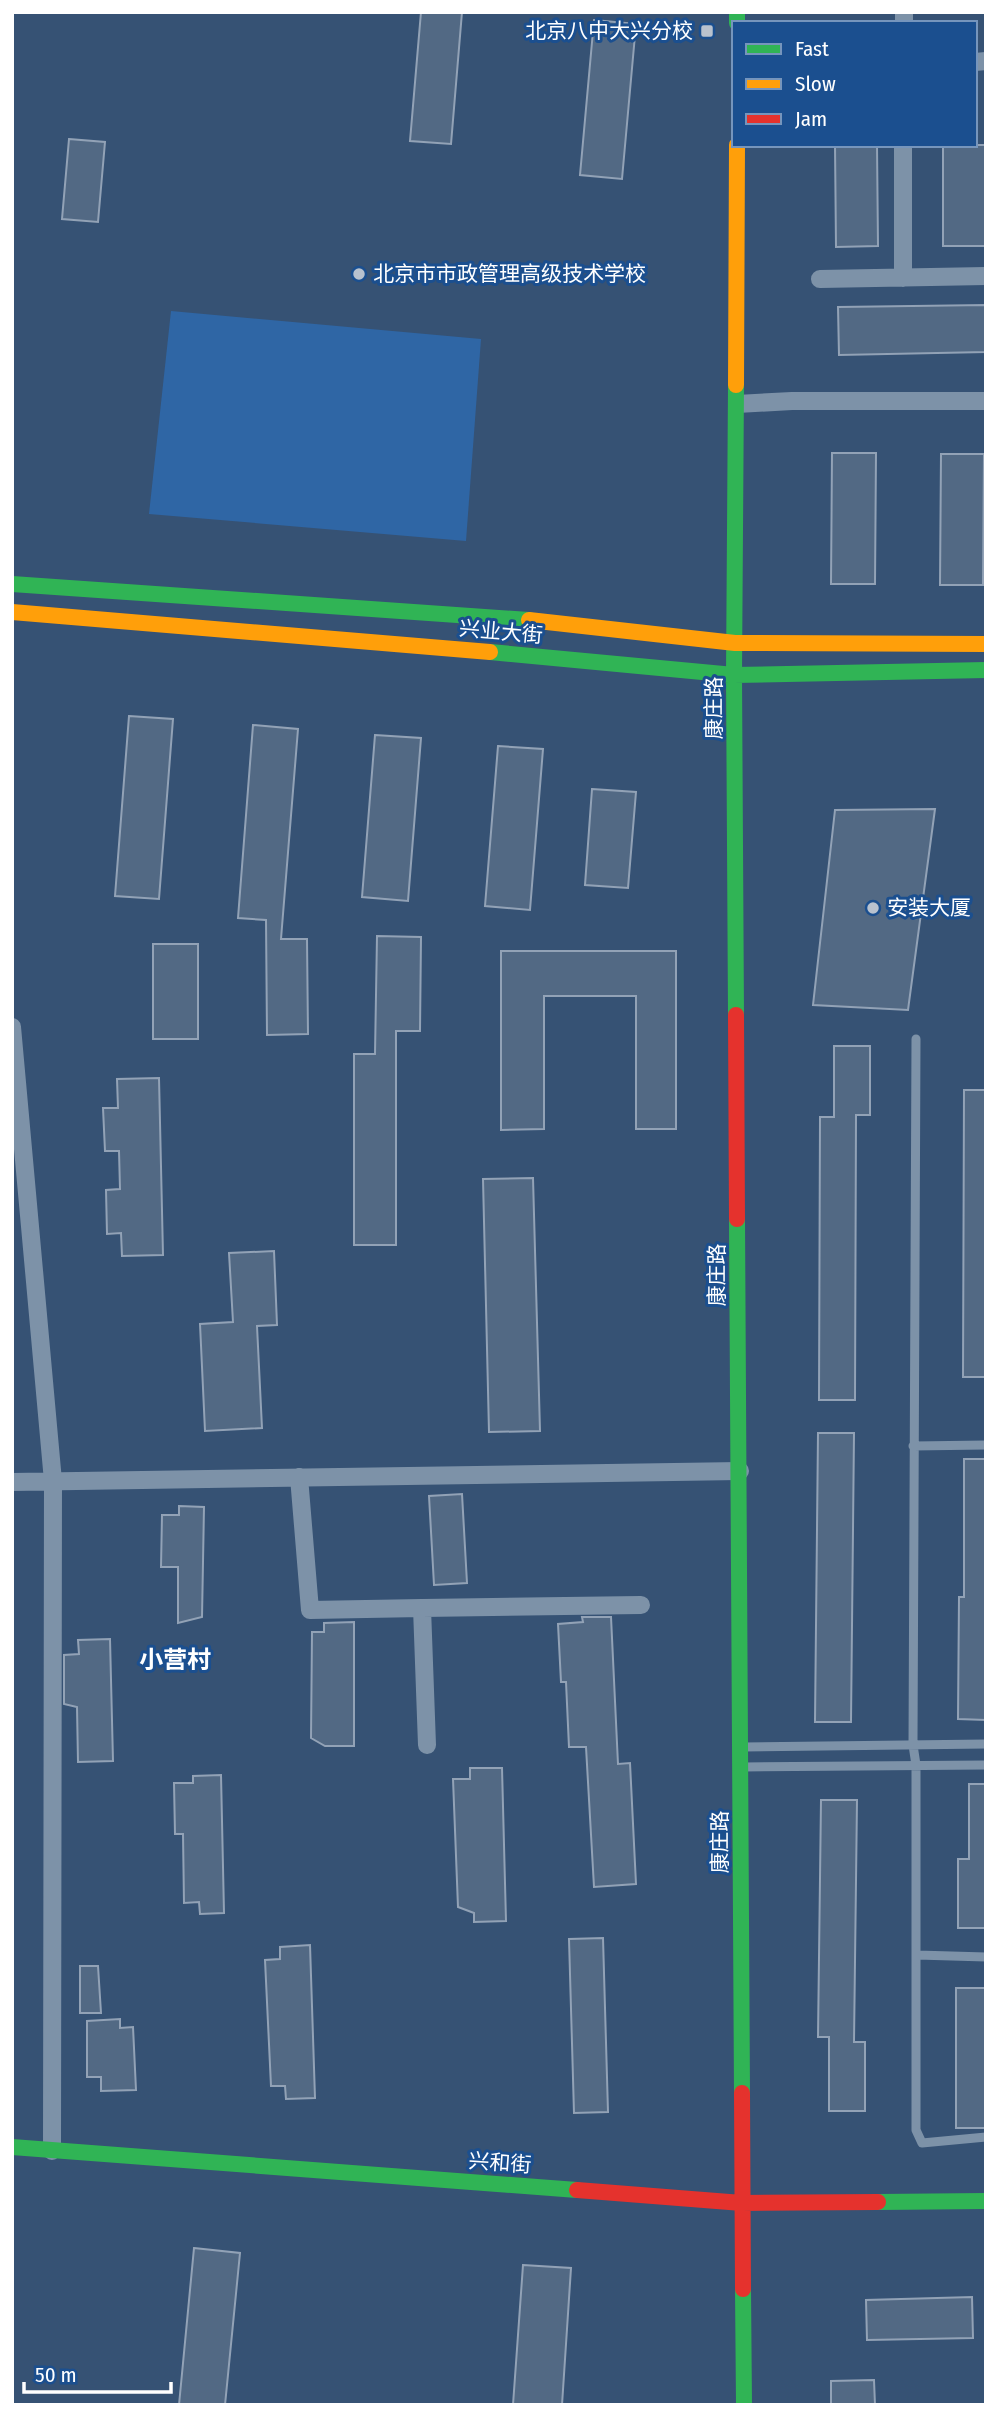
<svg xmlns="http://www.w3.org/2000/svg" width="998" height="2417" font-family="'Fira Sans Condensed','Noto Sans SC',sans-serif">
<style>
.green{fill:#2f66a5}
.building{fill:#526984;stroke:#92a2b6;stroke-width:2}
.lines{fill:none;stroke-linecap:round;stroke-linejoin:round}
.lane{stroke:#7d92a8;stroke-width:9}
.street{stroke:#7d92a8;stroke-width:18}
.fast{stroke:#30b455;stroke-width:16}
.slow{stroke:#ff9f0a;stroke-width:16}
.jam{stroke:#e5322d;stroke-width:16}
.poi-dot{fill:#b9c2ce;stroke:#1b4f8f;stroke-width:2.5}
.labels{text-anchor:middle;stroke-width:6;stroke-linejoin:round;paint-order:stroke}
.poi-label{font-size:21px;fill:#fff;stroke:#1b4f8f;text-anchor:start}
.street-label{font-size:21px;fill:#fff;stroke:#1b4f8f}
.quarter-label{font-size:24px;font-weight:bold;fill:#fff;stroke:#1b4f8f}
</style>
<rect width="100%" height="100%" fill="#365274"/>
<!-- green -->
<path class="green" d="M171,311L481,339L466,541L149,514Z"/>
<!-- building -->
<path class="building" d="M421,12H462L451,144L410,141Z
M594,20L636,24L622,179L580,175Z
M69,139L105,142L98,222L62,219Z
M835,145H877L878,246L836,247Z
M943,145H986V246H943Z
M986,305V352L839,355L838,307Z
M832,453H876L875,584H831Z
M941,454H984L983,585H940Z
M129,716L173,719L159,899L115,896Z
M253,725L298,729L281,939H307L308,1034L267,1035L266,920L238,918Z
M375,735L421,738L408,901L362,897Z
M498,746L543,749L530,910L485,906Z
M592,789L636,792L628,888L585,885Z
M935,809L908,1010L813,1005L835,810Z
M377,936L421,937L420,1031H396V1245H354V1054H375Z
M153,944H198V1039H153Z
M501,951H676V1129H636V996H544V1129L501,1130Z
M834,1046H870V1115H856L855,1400H819L820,1117H834Z
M159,1078L163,1255L122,1256L121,1233L107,1234L106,1190L120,1189L119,1151H105L103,1108H118L117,1079Z
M964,1090H986V1377H963Z
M533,1178L540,1431L489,1432L483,1179Z
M274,1251L277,1325L257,1326L262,1428L205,1431L200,1324L233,1322L229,1253Z
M818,1433H854L851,1722H815Z
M964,1459H986V1720L958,1719L959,1597H964Z
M462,1494L467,1583L434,1585L429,1496Z
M179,1506L204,1507L202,1617L178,1623V1567H161L162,1515H179Z
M582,1617H611L618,1764L630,1763L636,1884L594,1887L586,1747H569L566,1682H561L558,1624L583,1622Z
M354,1622V1746H325L311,1738L312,1632H324V1623Z
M110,1639L113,1761L78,1762L77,1707L64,1704V1655L79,1654L78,1640Z
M470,1768H502L506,1921L474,1922V1913L458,1907L453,1779H470Z
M221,1775L224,1913L200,1914L199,1902L184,1903L183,1834H175L174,1783H193V1776Z
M969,1784H986V1928H958V1859H969Z
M821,1800H857L854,2042H865V2111H829V2037H818Z
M603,1938L608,2112L574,2113L569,1939Z
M310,1945L315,2098L286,2099L285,2086H271L265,1960L280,1959V1947Z
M80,1966H98L101,2013H80Z
M956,1988H986V2128H956Z
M120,2019V2028L133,2027L136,2090L101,2091V2077H87V2021Z
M194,2248L240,2253L225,2405H179Z
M523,2265L571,2268L562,2405H513Z
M972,2297L973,2338L867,2340L866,2300Z
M874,2380L875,2405H831V2381Z"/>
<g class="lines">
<!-- lane -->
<path class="lane" d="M916,1039L913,1745L916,1765V2130L922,2143L986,2137
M913,1446L986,1445
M743,1747L986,1744
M743,1767L986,1765
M917,1955L986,1957"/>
<!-- street -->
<path class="street" d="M904,23V12
M975,62L986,61
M903,278V145
M820,279L986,276
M737,404L792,401H986
M12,1027L53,1481L52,2151
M299,1477L310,1610L422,1608L427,1745
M12,1482L740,1471
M422,1608L641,1605"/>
<!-- fast -->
<path class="fast" d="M737,12V23
M736,385L734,675L736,1015
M12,584L529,620
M490,652L734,675L986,670
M737,1219L742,2093
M12,2147L577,2190
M878,2202L986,2201
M743,2289L744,2405"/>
<!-- slow -->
<path class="slow" d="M736,385L737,145
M12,612L490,652
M529,620L735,643L986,644"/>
<!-- jam -->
<path class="jam" d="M736,1015L737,1219
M742,2093L743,2289
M577,2190L742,2203L878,2202"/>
</g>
<!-- markers -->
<g class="poi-dot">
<rect x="700" y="24" width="14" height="14" rx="3.5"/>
<circle cx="359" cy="274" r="7"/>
<circle cx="873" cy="908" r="7"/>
</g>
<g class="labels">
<!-- poi labels -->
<g class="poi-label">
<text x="693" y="38" text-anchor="end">北京八中大兴分校</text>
<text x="373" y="281">北京市市政管理高级技术学校</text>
<text x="887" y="915">安装大厦</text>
</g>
<!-- street labels -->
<g class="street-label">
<text transform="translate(501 632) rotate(5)" y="7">兴业大街</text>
<text transform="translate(714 708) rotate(-90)" y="7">康庄路</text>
<text transform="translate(717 1275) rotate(-90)" y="7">康庄路</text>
<text transform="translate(720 1842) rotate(-90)" y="7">康庄路</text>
<text transform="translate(500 2163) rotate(4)" y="7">兴和街</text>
</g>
<!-- quarter labels -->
<g class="quarter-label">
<text x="175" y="1668">小营村</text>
</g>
</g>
<!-- border -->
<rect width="998" height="2417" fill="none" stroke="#ffffff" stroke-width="28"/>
<!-- legend -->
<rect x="732" y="21" width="245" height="126" fill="#1b4f8f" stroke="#7695bc" stroke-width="2"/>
<rect x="746" y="44" width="35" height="10" fill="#30b455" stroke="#7695bc" stroke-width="2"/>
<text x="795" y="56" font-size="21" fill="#ffffff">Fast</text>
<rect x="746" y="79" width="35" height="10" fill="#ff9f0a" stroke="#7695bc" stroke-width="2"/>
<text x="795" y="91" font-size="21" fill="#ffffff">Slow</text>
<rect x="746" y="114" width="35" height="10" fill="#e5322d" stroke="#7695bc" stroke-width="2"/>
<text x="795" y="126" font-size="21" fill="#ffffff">Jam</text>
<!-- scale -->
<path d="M24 2382v10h147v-10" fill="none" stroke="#ffffff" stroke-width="3.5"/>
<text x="35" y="2382" font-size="21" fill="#ffffff" stroke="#1b4f8f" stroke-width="5" paint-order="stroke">50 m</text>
</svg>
